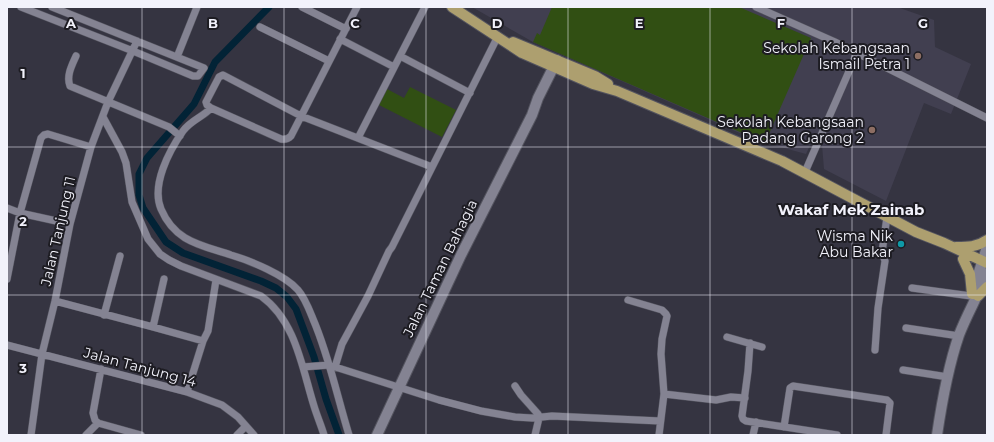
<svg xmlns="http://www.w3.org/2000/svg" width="994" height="442" font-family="Montserrat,sans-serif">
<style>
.education{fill:#413f50}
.green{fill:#314f13}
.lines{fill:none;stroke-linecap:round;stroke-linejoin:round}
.canal{stroke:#022336;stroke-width:7}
.minor-casing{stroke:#54545f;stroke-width:8}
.secondary-casing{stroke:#54545f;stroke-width:12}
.primary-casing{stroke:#54545f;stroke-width:12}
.minor{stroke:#848392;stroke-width:7}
.secondary{stroke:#848392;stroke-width:10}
.primary{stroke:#ad9f6f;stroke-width:10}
.grid{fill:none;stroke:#f2f2fb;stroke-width:1;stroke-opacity:0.55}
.education-dot{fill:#8d6e63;stroke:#1d1c22;stroke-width:1.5}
.culture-dot{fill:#0f9aa8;stroke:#1d1c22;stroke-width:1.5}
.labels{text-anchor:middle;stroke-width:4;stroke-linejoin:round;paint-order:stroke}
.poi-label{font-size:14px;fill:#f2f2fb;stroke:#1d1c22;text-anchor:end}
.street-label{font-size:14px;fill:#f2f2fb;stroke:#1d1c22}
.neighbourhood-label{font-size:15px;font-weight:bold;fill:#f2f2fb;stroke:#1d1c22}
.grid-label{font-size:13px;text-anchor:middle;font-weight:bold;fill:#f2f2fb;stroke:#1d1c22;stroke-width:4;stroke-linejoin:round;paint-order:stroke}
</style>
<rect width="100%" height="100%" fill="#353441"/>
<!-- education -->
<path class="education" d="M472,7H897L934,20L935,47L971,64L951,114L924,103L886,201L824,169L822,145L812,141L806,154L758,141L533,42Z"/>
<!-- green -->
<path class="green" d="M552,7H739L811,38L765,143L533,42L537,33L540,35Z
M410,87L456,110L442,137L379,105L387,89L404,98Z"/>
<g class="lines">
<!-- canal -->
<path class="canal" d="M269,7L215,62L194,104L147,158L139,174V195L143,208L166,242L183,253L261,281L276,288L287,297L296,309L314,357L326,399L339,435"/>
<!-- minor casing -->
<g class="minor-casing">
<path id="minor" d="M21,7L133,51L193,76H198L204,68L52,7
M302,7L346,29
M357,7L291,136C288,139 285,140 281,139L211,108L207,105L206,102L219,77L223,75L301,116L432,167
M756,7L835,42L987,118
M260,27L329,61
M340,39L394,67
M76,56C72,65 66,76 70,86L169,127L180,136
M400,56L470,93
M177,57L197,7
M211,108C203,117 191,120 183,131C169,151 151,185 161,209C175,242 201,245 231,255C251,261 285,275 298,290C305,298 309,309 313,319C329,356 337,396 349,435
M103,117L122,152L126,163L132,202L148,239L160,254L169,260L181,266L261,296C296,321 302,368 314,406C317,416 321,425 324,435
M358,138L425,7
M805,172L857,53
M7,208L20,213L70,224
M7,279L20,213L41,138L44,135L48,134L91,147
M912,288L971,296
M628,300L662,310L666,314L667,316L662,339L661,354L664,394L659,435
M55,301L153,327L203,341
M104,315L120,256
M153,327L164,279
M906,328L959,336
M727,337L762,347
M750,343L748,371L742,416L743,419L746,421L837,435
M7,345L187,392L222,405L238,417L254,435
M875,350L878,308L885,261L882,252L887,217
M303,367L329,365L439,400L481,411L515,417L532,418L552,416L660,421
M335,367L342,344L368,296L389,251L392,247L498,36
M903,370L948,377
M515,386L521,395L538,414L539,418L535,435
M187,392L203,341L208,331L216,280
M664,394L716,400L731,397L745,398
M98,423L95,420L93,413L101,369
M98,423L141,435
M784,427L790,388L793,386L887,400L890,403L886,435
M31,435L42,354L55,301L70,224L91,147L108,102L137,41
M86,435L98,423
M237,435L246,426
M753,435L756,422"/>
</g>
<!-- secondary casing -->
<g class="secondary-casing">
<path id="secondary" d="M972,293L987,247
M377,435L461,255L532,115L538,98L557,60
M937,435C942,401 948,367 959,335C967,314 979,294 987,273"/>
</g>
<!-- primary casing -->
<g class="primary-casing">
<path id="primary" d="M452,7L522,53L593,84L617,91L782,161L916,232L944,243L987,263
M513,42L595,76L608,84
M956,247C968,247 977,247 987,240
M963,259L970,274L972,294
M978,296L987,287"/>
</g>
<!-- minor -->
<use href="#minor" class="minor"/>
<!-- secondary -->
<use href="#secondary" class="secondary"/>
<!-- primary -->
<use href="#primary" class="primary"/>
</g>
<!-- grid -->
<path class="grid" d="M142,7V435M284,7V435M426,7V435M568,7V435M710,7V435M852,7V435M7,147H987M7,295H987"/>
<!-- markers -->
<g class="education-dot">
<circle cx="918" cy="56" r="4"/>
<circle cx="872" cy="130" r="4"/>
</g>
<circle class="culture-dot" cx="901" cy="244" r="4"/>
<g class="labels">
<!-- poi labels -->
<g class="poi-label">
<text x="910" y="53">Sekolah Kebangsaan<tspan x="910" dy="16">Ismail Petra 1</tspan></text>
<text x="864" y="127">Sekolah Kebangsaan<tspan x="864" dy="16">Padang Garong 2</tspan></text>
<text x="893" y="241">Wisma Nik<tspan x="893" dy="16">Abu Bakar</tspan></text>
</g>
<!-- street labels -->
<g class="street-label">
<text transform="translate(58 231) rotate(-77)" y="5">Jalan Tanjung 11</text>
<text transform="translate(440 268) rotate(-64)" y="5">Jalan Taman Bahagia</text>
<text transform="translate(140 367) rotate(15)" y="5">Jalan Tanjung 14</text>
</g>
<!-- neighbourhood labels -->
<g class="neighbourhood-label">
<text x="851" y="215">Wakaf Mek Zainab</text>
</g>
</g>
<g class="grid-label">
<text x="71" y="28">A</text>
<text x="213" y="28">B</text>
<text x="355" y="28">C</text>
<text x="497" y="28">D</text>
<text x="639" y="28">E</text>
<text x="781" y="28">F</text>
<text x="923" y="28">G</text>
<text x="23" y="78">1</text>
<text x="23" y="226">2</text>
<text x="23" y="373">3</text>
</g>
<!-- border -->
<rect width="994" height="442" fill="none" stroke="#f2f2fb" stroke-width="16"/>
</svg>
